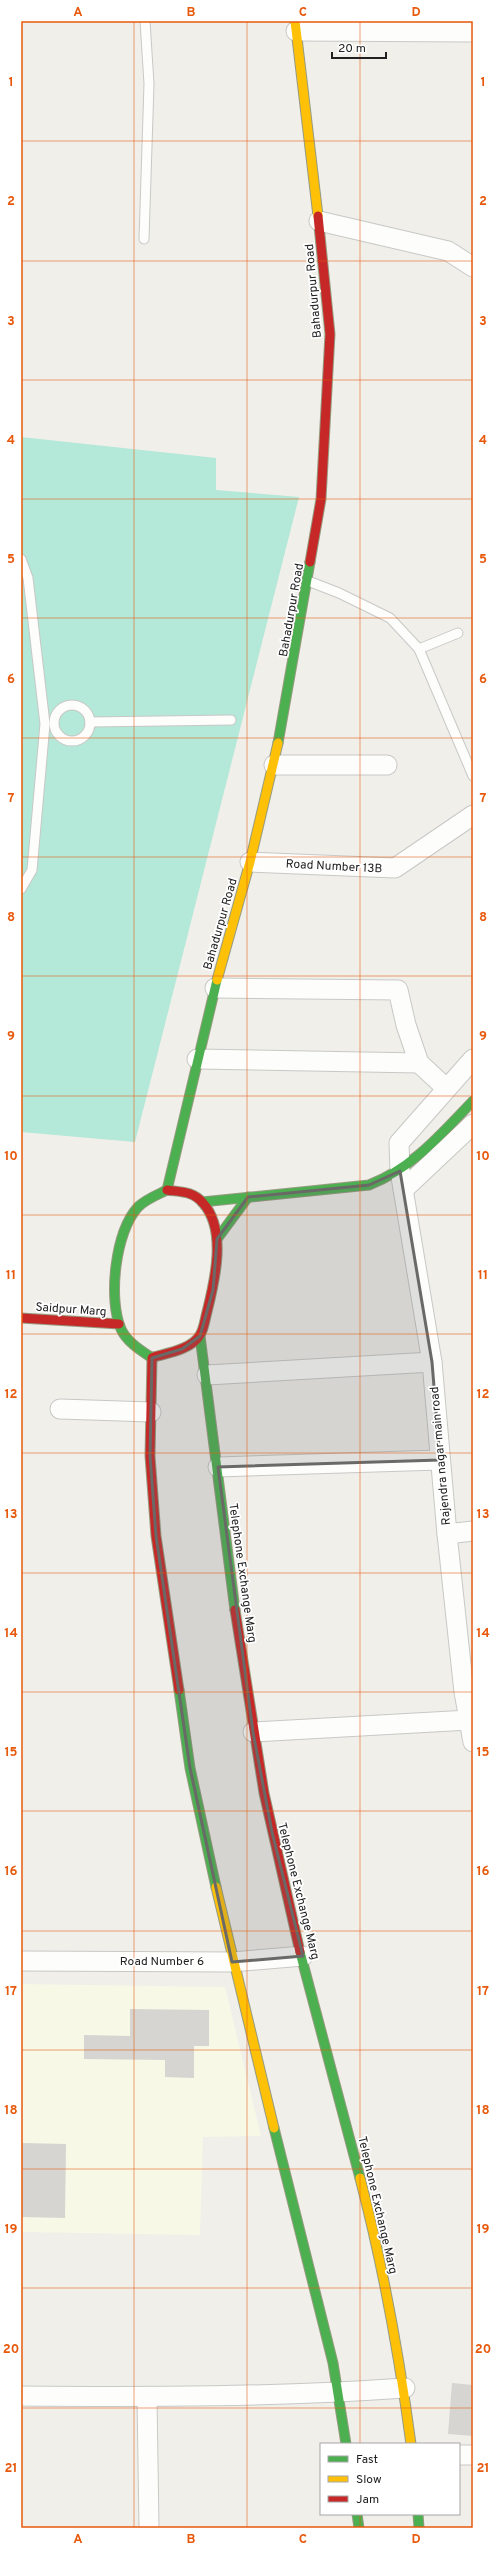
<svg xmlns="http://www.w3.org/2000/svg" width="494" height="2549" viewBox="0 0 494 2549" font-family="Overpass,sans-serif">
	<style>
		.education { fill: #f7f8e6 }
		.pitch { fill: #b4e8d8 }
		.building { fill: #d6d5d1 }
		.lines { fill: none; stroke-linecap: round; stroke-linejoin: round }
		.lane-casing { stroke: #c8c8c6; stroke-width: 11 }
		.street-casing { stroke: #c8c8c6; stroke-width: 21 }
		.fast-casing { stroke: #969b80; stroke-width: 11 }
		.slow-casing { stroke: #969b80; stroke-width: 11 }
		.jam-casing { stroke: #969b80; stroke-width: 11 }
		.lane { stroke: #fdfdfc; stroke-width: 9 }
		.street { stroke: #fdfdfc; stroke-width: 19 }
		.fast { stroke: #4caf50; stroke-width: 9 }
		.slow { stroke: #ffc107; stroke-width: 9 }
		.jam { stroke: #c62828; stroke-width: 9 }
		.marked { fill: #696967; fill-opacity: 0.2; stroke: #696967; stroke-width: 3; stroke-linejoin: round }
		.grid { fill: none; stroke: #e8590c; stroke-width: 1; stroke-opacity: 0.55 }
		.labels { text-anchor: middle; stroke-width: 3.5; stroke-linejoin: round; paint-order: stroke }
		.street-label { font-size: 12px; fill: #212121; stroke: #fff }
		.neatline { fill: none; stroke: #e8590c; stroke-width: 1.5 }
		.grid-label { font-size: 13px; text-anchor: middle; font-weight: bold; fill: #e8590c }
	</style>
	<rect width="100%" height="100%" fill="#f0efea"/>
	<!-- education -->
	<path class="education" d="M 21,1984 L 225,1987 L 261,2136 L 203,2137 L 200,2235 L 21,2232 Z"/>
	<!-- pitch -->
	<path class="pitch" d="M 21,437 L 216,458 L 216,490 L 299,497 L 135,1142 L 21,1132 Z"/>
	<!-- building -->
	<g class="building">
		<path d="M 130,2009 L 209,2010 L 209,2046 L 194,2046 L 194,2078 L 165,2077 L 165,2060 L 84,2059 L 84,2035 L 130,2036 Z"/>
		<path d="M 21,2143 L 66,2144 L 65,2218 L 21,2217 Z"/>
		<path d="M 452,2383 L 473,2385 L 473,2436 L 448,2434 Z"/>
	</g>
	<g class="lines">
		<defs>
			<g id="lane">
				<path d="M 144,239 L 149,84 L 145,21"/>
				<path d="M 21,559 L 28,578 L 45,724 L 32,870 L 21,889"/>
				<path d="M 308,581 L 339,593 L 390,618 L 419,649 L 473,776"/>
				<path d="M 419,649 L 458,633"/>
				<circle cx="72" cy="723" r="18"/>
				<path d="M 90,722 L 231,720"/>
			</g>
			<g id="street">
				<path d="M 296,31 L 473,32"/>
				<path d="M 319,221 L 448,251 L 473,267"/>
				<path d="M 274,765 L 387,765"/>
				<path d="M 250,862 L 395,868 L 473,815"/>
				<path d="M 215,988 L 398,990 L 406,1025 L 419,1063 L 446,1088"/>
				<path d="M 197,1059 L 419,1063"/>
				<path d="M 473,1059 L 399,1143 L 400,1171 L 432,1362 L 447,1534 L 464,1692 L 473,1742"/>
				<path d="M 403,1190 L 473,1124"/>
				<path d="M 207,1375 L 432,1362"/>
				<path d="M 60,1409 L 151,1412"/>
				<path d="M 218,1467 L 440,1460"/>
				<path d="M 447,1534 L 473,1531"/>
				<path d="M 253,1732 L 469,1720"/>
				<path d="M 21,1961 L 232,1962 L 303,1956"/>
				<path d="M 21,2396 C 149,2397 277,2397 405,2388"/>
				<path d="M 147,2397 L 149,2528"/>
				<path d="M 459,2455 L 473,2455"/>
			</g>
			<g id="fast">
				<path d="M 278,743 L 310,562"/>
				<path d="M 167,1190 L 217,980"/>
				<path d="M 202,1202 L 369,1185 C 413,1168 441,1134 473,1101"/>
				<path d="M 217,1239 L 248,1197"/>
				<path d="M 200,1336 L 235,1610"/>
				<path d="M 154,1357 L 152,1358 C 140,1350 127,1342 121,1329 C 108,1299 115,1232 138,1207 C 146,1199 157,1195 167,1190"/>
				<path d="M 179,1690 L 190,1768 L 216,1887"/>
				<path d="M 300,1952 L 360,2178"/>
				<path d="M 274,2128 L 333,2363 L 346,2444"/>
				<path d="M 357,2514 L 359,2528"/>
				<path d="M 418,2514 L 419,2528"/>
			</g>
			<g id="slow">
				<path d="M 295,21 L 318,216"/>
				<path d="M 217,980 L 250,862 L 278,743"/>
				<path d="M 216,1887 L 274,2128"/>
				<path d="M 360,2178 C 383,2266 399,2354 411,2444"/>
			</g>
			<g id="jam">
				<path d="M 310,562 L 321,499 L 330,334 L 318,216"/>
				<path d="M 21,1318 L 119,1324"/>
				<path d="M 154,1357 C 168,1353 192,1349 200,1335 C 204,1329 205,1319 207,1312 C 215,1280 227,1230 203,1203 C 193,1191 181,1192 167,1190"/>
				<path d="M 152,1358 L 150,1456 L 156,1536 L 179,1690"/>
				<path d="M 235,1610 L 264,1793 L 300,1952"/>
			</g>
		</defs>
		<!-- lane casing -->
		<use href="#lane" class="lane-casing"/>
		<!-- street casing -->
		<use href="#street" class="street-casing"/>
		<!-- fast casing -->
		<use href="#fast" class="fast-casing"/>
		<!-- slow casing -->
		<use href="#slow" class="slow-casing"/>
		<!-- jam casing -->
		<use href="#jam" class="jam-casing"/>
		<!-- lane -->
		<use href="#lane" class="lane"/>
		<!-- street -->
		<use href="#street" class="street"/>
		<!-- fast -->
		<use href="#fast" class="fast"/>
		<!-- slow -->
		<use href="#slow" class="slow"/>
		<!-- jam -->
		<use href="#jam" class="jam"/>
	</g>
	<!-- marked area -->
	<path class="marked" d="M 400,1171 L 432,1362 L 440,1460 L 218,1467 L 253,1732 L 272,1832 L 303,1956 L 232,1962 L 190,1768 L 156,1536 L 150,1456 L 152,1358 L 182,1349 L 200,1336 L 213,1290 L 217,1239 L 248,1197 L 369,1185 Z"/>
	<!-- grid -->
	<path class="grid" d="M 134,21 L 134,2528M 247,21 L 247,2528M 360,21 L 360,2444M 21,141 L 473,141M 21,261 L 473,261M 21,380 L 473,380M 21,499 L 473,499M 21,618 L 473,618M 21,738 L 473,738M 21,857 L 473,857M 21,976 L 473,976M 21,1096 L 473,1096M 21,1215 L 473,1215M 21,1334 L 473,1334M 21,1453 L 473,1453M 21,1573 L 473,1573M 21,1692 L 473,1692M 21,1811 L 473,1811M 21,1931 L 473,1931M 21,2050 L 473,2050M 21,2169 L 473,2169M 21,2288 L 473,2288M 21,2408 L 473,2408M 360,2514 L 360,2528"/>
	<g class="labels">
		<!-- street labels -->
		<g class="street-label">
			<text transform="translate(313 291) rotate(-95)" y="4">Bahadurpur Road</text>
			<text transform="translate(291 610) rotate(-80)" y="4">Bahadurpur Road</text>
			<text transform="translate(334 866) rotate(3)" y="4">Road Number 13B</text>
			<text transform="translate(220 924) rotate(-74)" y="4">Bahadurpur Road</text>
			<text transform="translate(71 1309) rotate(4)" y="4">Saidpur Marg</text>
			<text transform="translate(440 1456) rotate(-95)" y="4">Rajendra nagar main road</text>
			<text transform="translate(243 1573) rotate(82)" y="4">Telephone Exchange Marg</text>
			<text transform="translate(299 1891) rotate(76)" y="4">Telephone Exchange Marg</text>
			<text x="162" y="1965">Road Number 6</text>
			<text transform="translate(378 2205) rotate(77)" y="4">Telephone Exchange Marg</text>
		</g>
	</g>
	<!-- border -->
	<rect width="494" height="2549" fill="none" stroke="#ffffff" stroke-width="44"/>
	<!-- legend -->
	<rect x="320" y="2443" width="140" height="72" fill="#ffffff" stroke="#a6a6a6"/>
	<rect x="328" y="2456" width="20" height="6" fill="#4caf50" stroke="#a6a6a6"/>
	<text x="356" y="2463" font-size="12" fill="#212121">Fast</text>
	<rect x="328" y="2476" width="20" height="6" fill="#ffc107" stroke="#a6a6a6"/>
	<text x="356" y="2483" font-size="12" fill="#212121">Slow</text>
	<rect x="328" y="2496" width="20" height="6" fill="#c62828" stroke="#a6a6a6"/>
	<text x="356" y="2503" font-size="12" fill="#212121">Jam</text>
	<!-- scale -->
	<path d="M332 52v6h54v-6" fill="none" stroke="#212121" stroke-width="2"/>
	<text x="338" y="52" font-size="12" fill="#212121" stroke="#ffffff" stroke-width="3" paint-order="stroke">20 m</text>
	<rect x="22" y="22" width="450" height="2505" class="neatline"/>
	<g class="grid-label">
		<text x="78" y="16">A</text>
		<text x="191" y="16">B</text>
		<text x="303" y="16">C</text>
		<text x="416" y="16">D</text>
		<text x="11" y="86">1</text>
		<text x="483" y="86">1</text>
		<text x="11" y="205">2</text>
		<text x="483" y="205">2</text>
		<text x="11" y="325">3</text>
		<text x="483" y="325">3</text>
		<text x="11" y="444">4</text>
		<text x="483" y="444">4</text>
		<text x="11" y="563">5</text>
		<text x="483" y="563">5</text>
		<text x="11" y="683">6</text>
		<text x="483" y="683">6</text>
		<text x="11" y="802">7</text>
		<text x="483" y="802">7</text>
		<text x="11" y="921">8</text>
		<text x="483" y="921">8</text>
		<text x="11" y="1040">9</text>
		<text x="483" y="1040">9</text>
		<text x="11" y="1160">10</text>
		<text x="483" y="1160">10</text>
		<text x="11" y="1279">11</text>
		<text x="483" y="1279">11</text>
		<text x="11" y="1398">12</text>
		<text x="483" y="1398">12</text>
		<text x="11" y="1518">13</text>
		<text x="483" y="1518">13</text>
		<text x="11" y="1637">14</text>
		<text x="483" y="1637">14</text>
		<text x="11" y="1756">15</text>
		<text x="483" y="1756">15</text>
		<text x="11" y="1875">16</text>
		<text x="483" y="1875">16</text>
		<text x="11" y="1995">17</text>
		<text x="483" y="1995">17</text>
		<text x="11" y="2114">18</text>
		<text x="483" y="2114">18</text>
		<text x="11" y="2233">19</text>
		<text x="483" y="2233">19</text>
		<text x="11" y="2353">20</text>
		<text x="483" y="2353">20</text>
		<text x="11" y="2472">21</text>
		<text x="483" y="2472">21</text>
		<text x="78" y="2543">A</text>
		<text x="191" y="2543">B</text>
		<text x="303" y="2543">C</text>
		<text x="416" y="2543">D</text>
	</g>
</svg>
